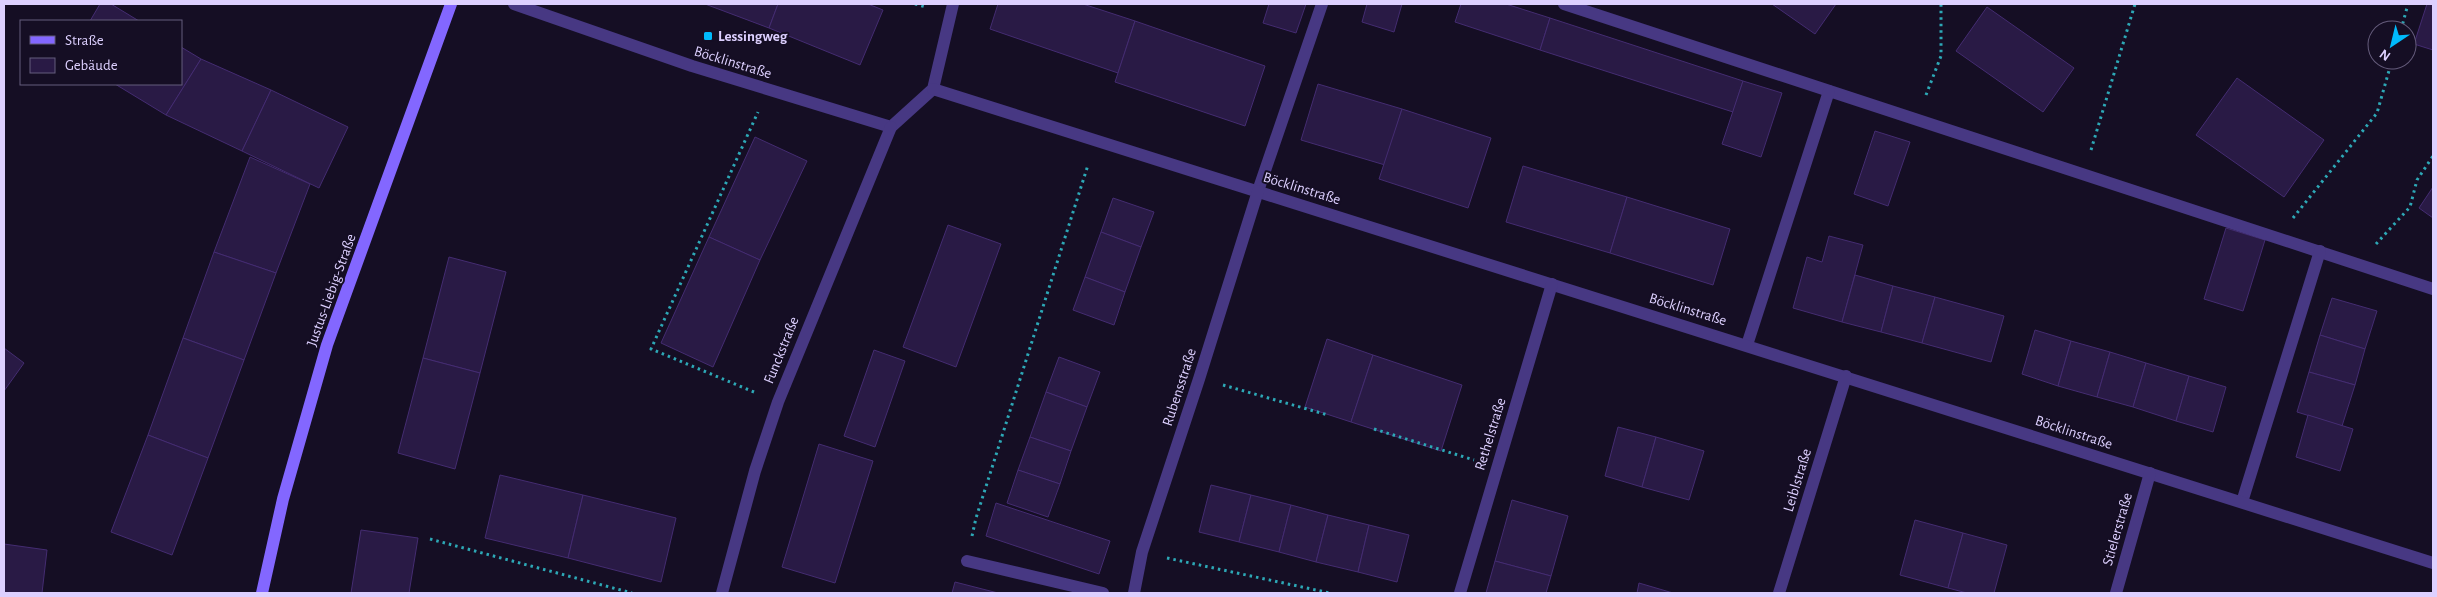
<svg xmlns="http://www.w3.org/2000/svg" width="2437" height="597" viewBox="0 0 2437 597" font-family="'Alegreya Sans',sans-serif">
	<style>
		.building { fill: #291a45; stroke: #442c71 }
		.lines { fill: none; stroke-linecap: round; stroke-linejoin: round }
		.path { stroke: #2da8b6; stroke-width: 3; stroke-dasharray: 2.5 4; stroke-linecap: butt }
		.service { stroke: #473883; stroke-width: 12 }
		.minor { stroke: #473883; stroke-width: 12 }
		.secondary { stroke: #8367ff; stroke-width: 12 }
		.poi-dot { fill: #00bafb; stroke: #150e24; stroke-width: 2 }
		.labels { text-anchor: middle; stroke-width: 4; stroke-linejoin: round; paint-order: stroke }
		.poi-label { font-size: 15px; font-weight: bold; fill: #ddd0ff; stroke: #150e24; text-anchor: start }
		.street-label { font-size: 15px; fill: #ddd0ff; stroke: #150e24 }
	</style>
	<rect width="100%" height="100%" fill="#150e24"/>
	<!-- building -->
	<g class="building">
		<path d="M 100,4 L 111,4 L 139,21 L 90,21 Z"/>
		<path d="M 705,4 L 778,4 L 769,28 Z"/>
		<path d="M 778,4 L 868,4 L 883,10 L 860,65 L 769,28 Z"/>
		<path d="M 998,4 L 1083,4 L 1135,21 L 1118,73 L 990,29 Z"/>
		<path d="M 1269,4 L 1306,4 L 1296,33 L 1263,23 Z"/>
		<path d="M 1367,4 L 1402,4 L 1394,32 L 1362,22 Z"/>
		<path d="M 1461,4 L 1506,4 L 1550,18 L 1540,50 L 1455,22 Z"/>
		<path d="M 1772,4 L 1836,4 L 1815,34 Z"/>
		<path d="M 2427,4 L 2433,4 L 2433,50 L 2414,44 Z"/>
		<path d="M 1987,7 L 2074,68 L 2043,112 L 1956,51 Z"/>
		<path d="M 1550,18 L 1743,81 L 1733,112 L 1540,50 Z"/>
		<path d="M 1135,21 L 1265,66 L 1245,126 L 1115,82 Z"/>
		<path d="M 181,47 L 201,59 L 166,115 L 115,84 L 181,84 Z"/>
		<path d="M 201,59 L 271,90 L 242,151 L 166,115 Z"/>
		<path d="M 2237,78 L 2324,140 L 2284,197 L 2196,135 Z"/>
		<path d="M 1743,81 L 1782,93 L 1761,157 L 1722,144 Z"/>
		<path d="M 1318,84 L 1402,109 L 1385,165 L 1301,140 Z"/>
		<path d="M 271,90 L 348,127 L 319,188 L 242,151 Z"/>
		<path d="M 1402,109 L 1491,138 L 1468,208 L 1379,179 Z"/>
		<path d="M 1875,131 L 1910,142 L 1888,206 L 1854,194 Z"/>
		<path d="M 755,137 L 807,161 L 760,260 L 709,237 Z"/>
		<path d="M 250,157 L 310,184 L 276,273 L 214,252 Z"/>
		<path d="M 1523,166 L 1627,197 L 1610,253 L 1506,222 Z"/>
		<path d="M 2433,187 L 2433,218 L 2419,208 Z"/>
		<path d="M 1627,197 L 1730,229 L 1713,285 L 1610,253 Z"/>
		<path d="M 1113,198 L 1154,212 L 1141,247 L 1101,232 Z"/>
		<path d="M 948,225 L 1001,244 L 956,367 L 903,347 Z"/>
		<path d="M 2226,228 L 2265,240 L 2243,311 L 2204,299 Z"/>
		<path d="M 1101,232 L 1141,247 L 1125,292 L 1085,277 Z"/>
		<path d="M 1829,236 L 1863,245 L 1842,322 L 1793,308 L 1807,257 L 1822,262 Z"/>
		<path d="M 709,237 L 760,260 L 713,367 L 661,343 Z"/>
		<path d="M 214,252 L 276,273 L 244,360 L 183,338 Z"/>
		<path d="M 449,257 L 506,272 L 480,373 L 423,358 Z"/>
		<path d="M 1855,275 L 1893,286 L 1881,332 L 1842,322 Z"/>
		<path d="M 1085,277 L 1125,292 L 1114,325 L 1073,310 Z"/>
		<path d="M 1893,286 L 1935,297 L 1922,343 L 1881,332 Z"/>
		<path d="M 1935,297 L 2004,316 L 1991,362 L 1922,343 Z"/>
		<path d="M 2332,298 L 2377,311 L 2365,349 L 2320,335 Z"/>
		<path d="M 2035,330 L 2071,341 L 2058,386 L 2022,374 Z"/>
		<path d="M 2320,335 L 2365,349 L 2355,385 L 2309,372 Z"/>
		<path d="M 183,338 L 244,360 L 208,458 L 148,435 Z"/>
		<path d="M 1327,339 L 1373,355 L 1351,422 L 1305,407 Z"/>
		<path d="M 2071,341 L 2110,352 L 2097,397 L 2058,386 Z"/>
		<path d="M 4,348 L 24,363 L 4,391 Z"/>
		<path d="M 874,350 L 905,361 L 875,447 L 844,436 Z"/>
		<path d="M 2110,352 L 2146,363 L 2133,407 L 2097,397 Z"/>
		<path d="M 1373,355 L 1462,385 L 1441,451 L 1351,422 Z"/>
		<path d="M 1059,357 L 1100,372 L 1087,407 L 1046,392 Z"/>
		<path d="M 423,358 L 480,373 L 455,469 L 398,453 Z"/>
		<path d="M 2146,363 L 2189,376 L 2176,421 L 2133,407 Z"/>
		<path d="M 2309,372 L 2355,385 L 2342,426 L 2297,412 Z"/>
		<path d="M 2189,376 L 2226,387 L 2213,432 L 2176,421 Z"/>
		<path d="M 1046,392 L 1087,407 L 1071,451 L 1030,437 Z"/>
		<path d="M 2308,415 L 2353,429 L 2340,471 L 2296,457 Z"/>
		<path d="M 1618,427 L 1656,437 L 1642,487 L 1605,476 Z"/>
		<path d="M 148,435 L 208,458 L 172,555 L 111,532 Z"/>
		<path d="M 1030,437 L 1071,451 L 1060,484 L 1018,470 Z"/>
		<path d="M 1656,437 L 1704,451 L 1689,500 L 1642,487 Z"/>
		<path d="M 819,444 L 873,461 L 835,583 L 782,567 Z"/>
		<path d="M 1018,470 L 1060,484 L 1048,517 L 1007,503 Z"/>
		<path d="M 500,475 L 583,495 L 568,558 L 485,538 Z"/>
		<path d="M 1211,485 L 1251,495 L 1239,542 L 1199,532 Z"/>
		<path d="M 583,495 L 676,518 L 661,582 L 568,558 Z"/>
		<path d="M 1251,495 L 1291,505 L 1279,552 L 1239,542 Z"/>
		<path d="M 1512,500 L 1568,516 L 1551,576 L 1495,561 Z"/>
		<path d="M 996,503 L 1110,541 L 1099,574 L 986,536 Z"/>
		<path d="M 1291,505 L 1328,515 L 1316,562 L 1279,552 Z"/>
		<path d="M 1328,515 L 1369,525 L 1358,572 L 1316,562 Z"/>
		<path d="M 1915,520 L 1963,533 L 1948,588 L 1900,575 Z"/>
		<path d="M 1369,525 L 1409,535 L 1397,582 L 1358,572 Z"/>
		<path d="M 361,530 L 418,538 L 409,593 L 351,593 Z"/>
		<path d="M 1963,533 L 2007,545 L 1994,593 L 1967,593 L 1948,588 Z"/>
		<path d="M 4,544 L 47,550 L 42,593 L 4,593 Z"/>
		<path d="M 1495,561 L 1551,576 L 1546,593 L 1486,593 Z"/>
		<path d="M 955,582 L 998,593 L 952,593 Z"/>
		<path d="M 1639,583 L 1673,593 L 1637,593 Z"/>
	</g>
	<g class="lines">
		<!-- path -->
		<g class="path">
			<path d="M 915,4 L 926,7"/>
			<path d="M 2401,30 L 2408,4"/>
			<path d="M 1926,95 L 1941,56 L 1941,4"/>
			<path d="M 2091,150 L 2135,4"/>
			<path d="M 2293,218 L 2377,113 L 2392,60"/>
			<path d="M 2376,244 L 2410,207 L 2417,180 L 2433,156"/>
			<path d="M 1223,385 L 1328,415"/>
			<path d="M 754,392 L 651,349 L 758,112"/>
			<path d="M 1374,429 L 1474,460"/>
			<path d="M 972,536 L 976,518 L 1088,165"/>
			<path d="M 430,539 L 632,593"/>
			<path d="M 1167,558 L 1330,593"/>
		</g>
		<!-- service -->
		<g class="service">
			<path d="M 1564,4 L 2433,289"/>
			<path d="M 1258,191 L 1322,4"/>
			<path d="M 1747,345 L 1829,91"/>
			<path d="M 2242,502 L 2320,251"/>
			<path d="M 967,561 L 1103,593"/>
		</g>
		<!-- minor -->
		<g class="minor">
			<path d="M 514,4 L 692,66 L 891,127 L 933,89 L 953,4"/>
			<path d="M 933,89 L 2433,563"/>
			<path d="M 722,593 L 755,471 L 778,402 L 891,127"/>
			<path d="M 1134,593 L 1142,552 L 1199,379 L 1258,191"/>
			<path d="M 1460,593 L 1552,284"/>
			<path d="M 1779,593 L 1846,376"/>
			<path d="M 2116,593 L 2150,473"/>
		</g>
		<!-- secondary -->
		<path class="secondary" d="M 262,593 L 283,499 L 327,345 L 451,4"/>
	</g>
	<!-- markers -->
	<rect class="poi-dot" x="703" y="31" width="10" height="10" rx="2.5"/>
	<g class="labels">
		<!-- poi labels -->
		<g class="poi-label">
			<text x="718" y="41">Lessingweg</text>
		</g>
		<!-- street labels -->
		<g class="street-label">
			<text transform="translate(733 62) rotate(17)" y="5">Böcklinstraße</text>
			<text transform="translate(1302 188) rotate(17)" y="5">Böcklinstraße</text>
			<text transform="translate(331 290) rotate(-70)" y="5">Justus-Liebig-Straße</text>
			<text transform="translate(1688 309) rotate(17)" y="5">Böcklinstraße</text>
			<text transform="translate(781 350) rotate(-68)" y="5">Funckstraße</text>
			<text transform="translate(1179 387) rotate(-72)" y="5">Rubensstraße</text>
			<text transform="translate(2074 432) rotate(18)" y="5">Böcklinstraße</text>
			<text transform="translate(1490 434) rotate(-73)" y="5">Rethelstraße</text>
			<text transform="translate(1797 480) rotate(-73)" y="5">Leiblstraße</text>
			<text transform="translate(2117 529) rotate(-74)" y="5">Stielerstraße</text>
		</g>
	</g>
	<!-- border -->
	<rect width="2437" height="597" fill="none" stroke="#ddd0ff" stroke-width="10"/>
	<!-- legend -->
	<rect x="20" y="20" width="162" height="65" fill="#150e24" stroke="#655c7c"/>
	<rect x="30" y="36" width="25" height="8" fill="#8367ff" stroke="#655c7c"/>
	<text x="65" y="45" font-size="15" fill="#ddd0ff">Straße</text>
	<rect x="30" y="58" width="25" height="15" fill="#291a45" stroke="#655c7c"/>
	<text x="65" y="70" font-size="15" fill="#ddd0ff">Gebäude</text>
	<!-- north arrow -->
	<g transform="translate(2392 45) rotate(215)"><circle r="24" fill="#150e24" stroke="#655c7c"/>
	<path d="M0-4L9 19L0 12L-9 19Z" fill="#00bafb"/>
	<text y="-8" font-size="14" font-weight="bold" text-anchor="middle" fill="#ddd0ff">N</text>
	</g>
</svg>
